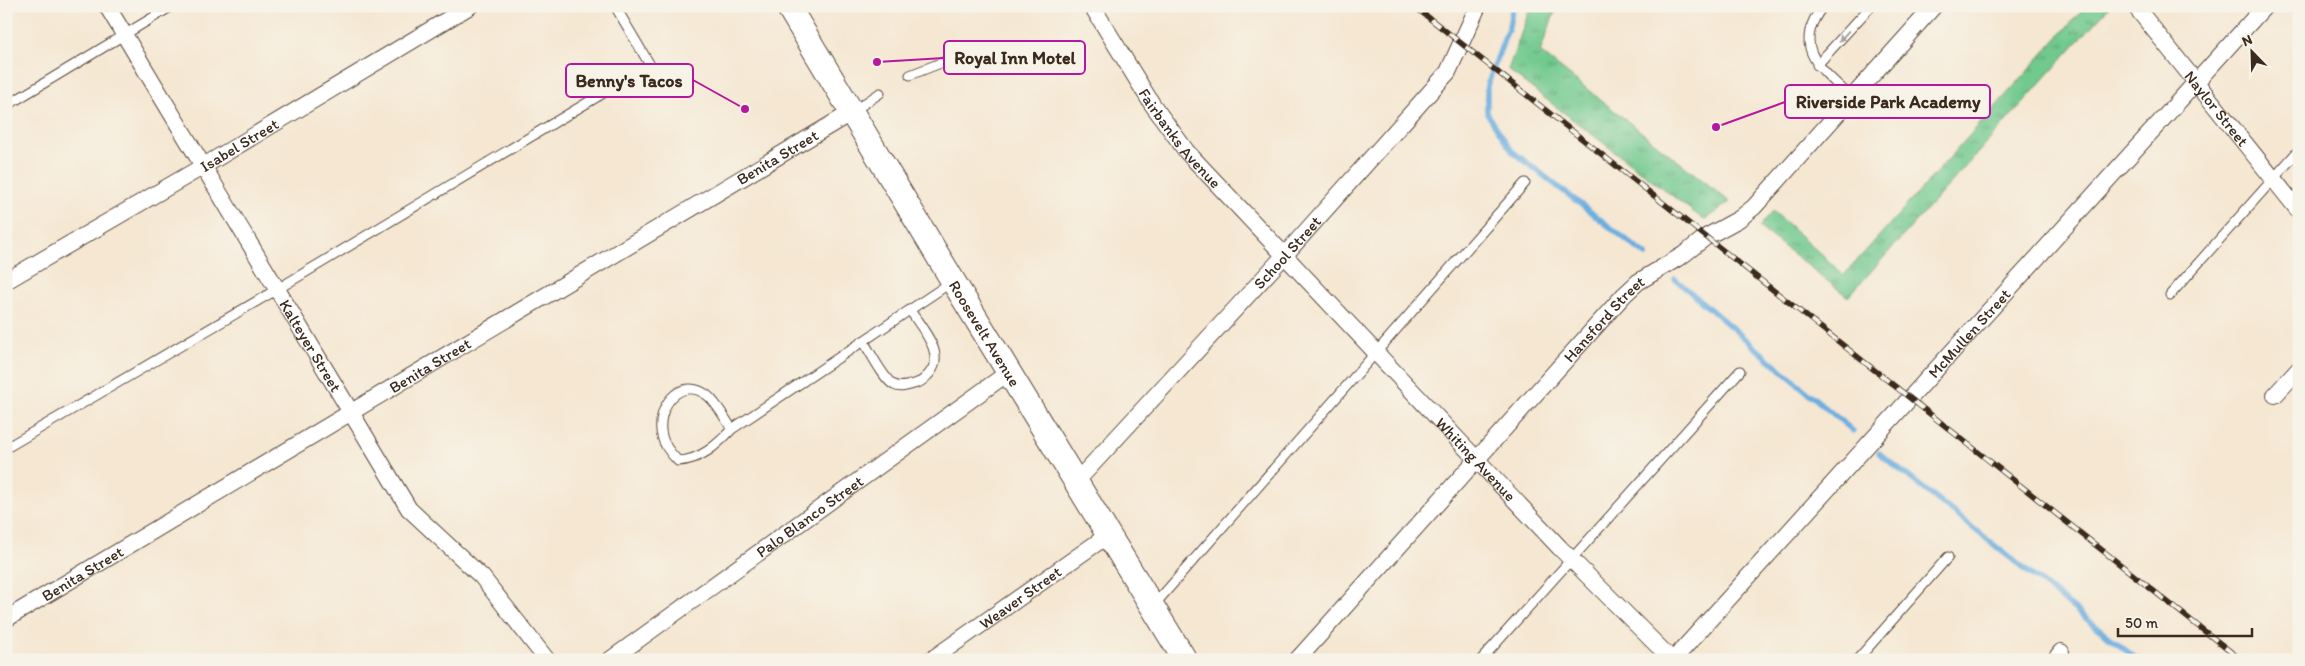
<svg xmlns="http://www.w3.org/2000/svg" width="2305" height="666" viewBox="0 0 2305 666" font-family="Itim,sans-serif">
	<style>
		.grass { fill: url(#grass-tufts); stroke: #567a56 }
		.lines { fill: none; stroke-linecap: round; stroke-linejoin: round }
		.stream { stroke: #6caee0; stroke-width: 5.5 }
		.service-casing { stroke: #574639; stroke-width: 11 }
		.minor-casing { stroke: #574639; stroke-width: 18 }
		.secondary-casing { stroke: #574639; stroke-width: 26 }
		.service { stroke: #fff; stroke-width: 9 }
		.minor { stroke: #fff; stroke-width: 16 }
		.secondary { stroke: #fff; stroke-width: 24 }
		.rail-casing { stroke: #3b2a1e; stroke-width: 5.5 }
		.rail { stroke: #f7f3e8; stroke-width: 4; stroke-dasharray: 11; stroke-linecap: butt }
		.oneway { fill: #a79f9a }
		.labels { text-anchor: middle; stroke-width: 5; stroke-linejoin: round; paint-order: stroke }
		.street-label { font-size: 16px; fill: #3b2a1e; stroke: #f7f3e8 }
		.leader { fill: none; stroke: #b5179e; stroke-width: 2 }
		.callout-dot { fill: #b5179e; stroke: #f7f3e8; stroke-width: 2 }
		.callout { fill: #f7f3e8; stroke: #b5179e; stroke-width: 2 }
		.callout-label { font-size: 18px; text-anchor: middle; font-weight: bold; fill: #3b2a1e }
	</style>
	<defs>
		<pattern id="grass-tufts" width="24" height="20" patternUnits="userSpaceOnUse" patternTransform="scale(1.25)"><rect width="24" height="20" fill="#71c98e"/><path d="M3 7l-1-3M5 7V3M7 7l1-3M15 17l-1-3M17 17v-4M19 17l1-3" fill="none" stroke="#5ea373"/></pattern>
	</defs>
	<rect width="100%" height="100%" fill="#f7f3e8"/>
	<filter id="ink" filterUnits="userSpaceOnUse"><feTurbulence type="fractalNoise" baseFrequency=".02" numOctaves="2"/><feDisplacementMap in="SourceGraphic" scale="10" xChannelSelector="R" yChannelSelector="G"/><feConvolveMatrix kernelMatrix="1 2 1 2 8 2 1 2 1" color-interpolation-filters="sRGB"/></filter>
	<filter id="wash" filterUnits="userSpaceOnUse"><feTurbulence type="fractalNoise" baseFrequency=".0096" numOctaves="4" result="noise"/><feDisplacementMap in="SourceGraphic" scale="20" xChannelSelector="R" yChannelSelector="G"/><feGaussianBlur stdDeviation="1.12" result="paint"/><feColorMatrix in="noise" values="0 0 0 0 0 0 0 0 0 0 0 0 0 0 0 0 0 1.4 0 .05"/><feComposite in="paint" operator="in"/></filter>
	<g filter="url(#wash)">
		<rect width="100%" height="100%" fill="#f5e7d2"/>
		<!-- grass -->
		<g class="grass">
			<path d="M 1531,6 L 1557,6 L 1540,52 L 1730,202 L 1704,220 L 1508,70 Z"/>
			<path d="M 2086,6 L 2110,6 L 1848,297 L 1759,227 L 1773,211 L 1844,275 Z"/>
		</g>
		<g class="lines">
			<!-- stream -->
			<g class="stream">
				<path d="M 1513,6 L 1509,26 L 1487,86 L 1487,113 L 1512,151 L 1646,255"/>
				<path d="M 1675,279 L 1853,431"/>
				<path d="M 1879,453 L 2138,660"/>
			</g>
		</g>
	</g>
	<g filter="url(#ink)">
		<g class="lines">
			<defs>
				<g id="service">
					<path d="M 1823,6 C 1790,48 1821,69 1852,98"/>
					<path d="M 1817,65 L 1871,6"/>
					<path d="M 910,75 L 961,55"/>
					<path d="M 6,106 L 172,6"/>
					<path d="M 852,112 L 880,93"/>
					<path d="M 2170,295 L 2299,150"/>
					<path d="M 863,341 C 870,351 884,380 894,385 C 901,389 910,385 917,383 C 922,382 925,378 929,374 C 947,354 921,328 910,310"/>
					<path d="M 732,429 C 725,419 717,403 707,395 C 679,375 655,409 662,436 C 664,446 671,454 678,461 C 701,460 717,445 732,429 L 953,281"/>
					<path d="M 6,448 L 276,290 L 650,65 L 615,6"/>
					<path d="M 1154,605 L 1525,183"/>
					<path d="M 1481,660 L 1740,371"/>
					<path d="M 1857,660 L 1948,557"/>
				</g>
				<g id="minor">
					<path id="s1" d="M 107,6 L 409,509 L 482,577 L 547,660"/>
					<path id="s2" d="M 1092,6 L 1152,104 L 1187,152 L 1560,548 L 1672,660"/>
					<path id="s3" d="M 2135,6 L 2299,211"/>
					<path id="s4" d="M 6,281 L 202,167 L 470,6"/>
					<path d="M 2275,395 L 2299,369"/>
					<path id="s5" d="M 1076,482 L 1283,257 L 1448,72 L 1478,6"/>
					<path id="s6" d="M 6,619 L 852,112"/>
					<path id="s7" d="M 610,660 L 1009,372"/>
					<path id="s8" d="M 931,660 L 1108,535"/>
					<path id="s9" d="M 1297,660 L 1624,295 L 1638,282 L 1683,255 L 1706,237 L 1739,219 L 1754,207 L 1934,6"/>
					<path id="s10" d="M 1673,660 L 2265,6"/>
					<path d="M 2055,660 L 2061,652"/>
				</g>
				<g id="secondary">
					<path id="s11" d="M 788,6 L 953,281 L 1185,660"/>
				</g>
			</defs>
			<!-- service casing -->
			<use href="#service" class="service-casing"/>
			<!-- minor casing -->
			<use href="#minor" class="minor-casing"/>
			<!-- secondary casing -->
			<use href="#secondary" class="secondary-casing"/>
			<!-- service -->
			<use href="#service" class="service"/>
			<!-- minor -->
			<use href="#minor" class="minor"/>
			<!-- secondary -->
			<use href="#secondary" class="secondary"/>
			<defs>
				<path id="rail" d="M 1414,6 L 2241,660"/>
			</defs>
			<!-- rail casing -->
			<use href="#rail" class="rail-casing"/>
			<!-- rail -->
			<use href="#rail" class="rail"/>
		</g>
		<!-- one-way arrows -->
		<defs><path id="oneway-solid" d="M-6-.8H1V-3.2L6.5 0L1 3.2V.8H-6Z" transform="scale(1.25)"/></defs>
		<use class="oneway" href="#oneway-solid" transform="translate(1844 36) rotate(132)"/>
	</g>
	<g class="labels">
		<!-- street labels -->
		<g class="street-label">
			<text dy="6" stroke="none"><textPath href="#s3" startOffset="131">Naylor Street</textPath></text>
			<text dy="6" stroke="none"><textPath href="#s2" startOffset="159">Fairbanks Avenue</textPath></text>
			<text dy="6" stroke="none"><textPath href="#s4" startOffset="270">Isabel Street</textPath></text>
			<text dy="6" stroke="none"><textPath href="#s6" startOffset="899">Benita Street</textPath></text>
			<text dy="6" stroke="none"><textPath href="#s5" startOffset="312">School Street</textPath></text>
			<text dy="6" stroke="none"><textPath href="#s9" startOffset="459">Hansford Street</textPath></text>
			<text dy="6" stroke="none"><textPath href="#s10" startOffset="441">McMullen Street</textPath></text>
			<text dy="6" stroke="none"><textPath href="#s11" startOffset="382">Roosevelt Avenue</textPath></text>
			<text dy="6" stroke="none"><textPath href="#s1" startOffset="396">Kalteyer Street</textPath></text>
			<text dy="6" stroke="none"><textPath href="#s6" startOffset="494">Benita Street</textPath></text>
			<text dy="6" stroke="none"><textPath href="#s2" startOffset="596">Whiting Avenue</textPath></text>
			<text dy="6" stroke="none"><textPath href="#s7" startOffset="246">Palo Blanco Street</textPath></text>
			<text dy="6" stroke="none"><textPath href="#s6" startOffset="89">Benita Street</textPath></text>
			<text dy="6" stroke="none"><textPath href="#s8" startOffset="109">Weaver Street</textPath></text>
		</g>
	</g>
	<!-- callouts -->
	<path class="leader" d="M877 62L944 58M745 109L693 80M1716 127L1785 102"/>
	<g class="callout-dot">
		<circle cx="877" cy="62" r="5"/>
		<circle cx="745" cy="109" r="5"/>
		<circle cx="1716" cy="127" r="5"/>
	</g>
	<g class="callout">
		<rect x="944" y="41" width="141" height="33" rx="5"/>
		<rect x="566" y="64" width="127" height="33" rx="5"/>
		<rect x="1785" y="85" width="205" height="33" rx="5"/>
	</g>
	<g class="callout-label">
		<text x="1015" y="64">Royal Inn Motel</text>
		<text x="629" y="87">Benny's Tacos</text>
		<text x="1888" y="108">Riverside Park Academy</text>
	</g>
	<!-- margin -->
	<rect width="2305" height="666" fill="none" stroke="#f7f3e8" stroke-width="25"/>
	<!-- north arrow -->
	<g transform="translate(2252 52) rotate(337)" stroke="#f7f3e8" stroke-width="4" paint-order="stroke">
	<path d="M0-4L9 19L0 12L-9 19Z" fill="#3b2a1e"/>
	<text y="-8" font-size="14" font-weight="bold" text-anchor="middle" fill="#3b2a1e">N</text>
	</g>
	<!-- scale -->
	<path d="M2118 628v8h134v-8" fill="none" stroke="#3b2a1e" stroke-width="2.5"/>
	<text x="2125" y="628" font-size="15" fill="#3b2a1e" stroke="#f7f3e8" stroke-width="4" paint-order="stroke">50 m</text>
</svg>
